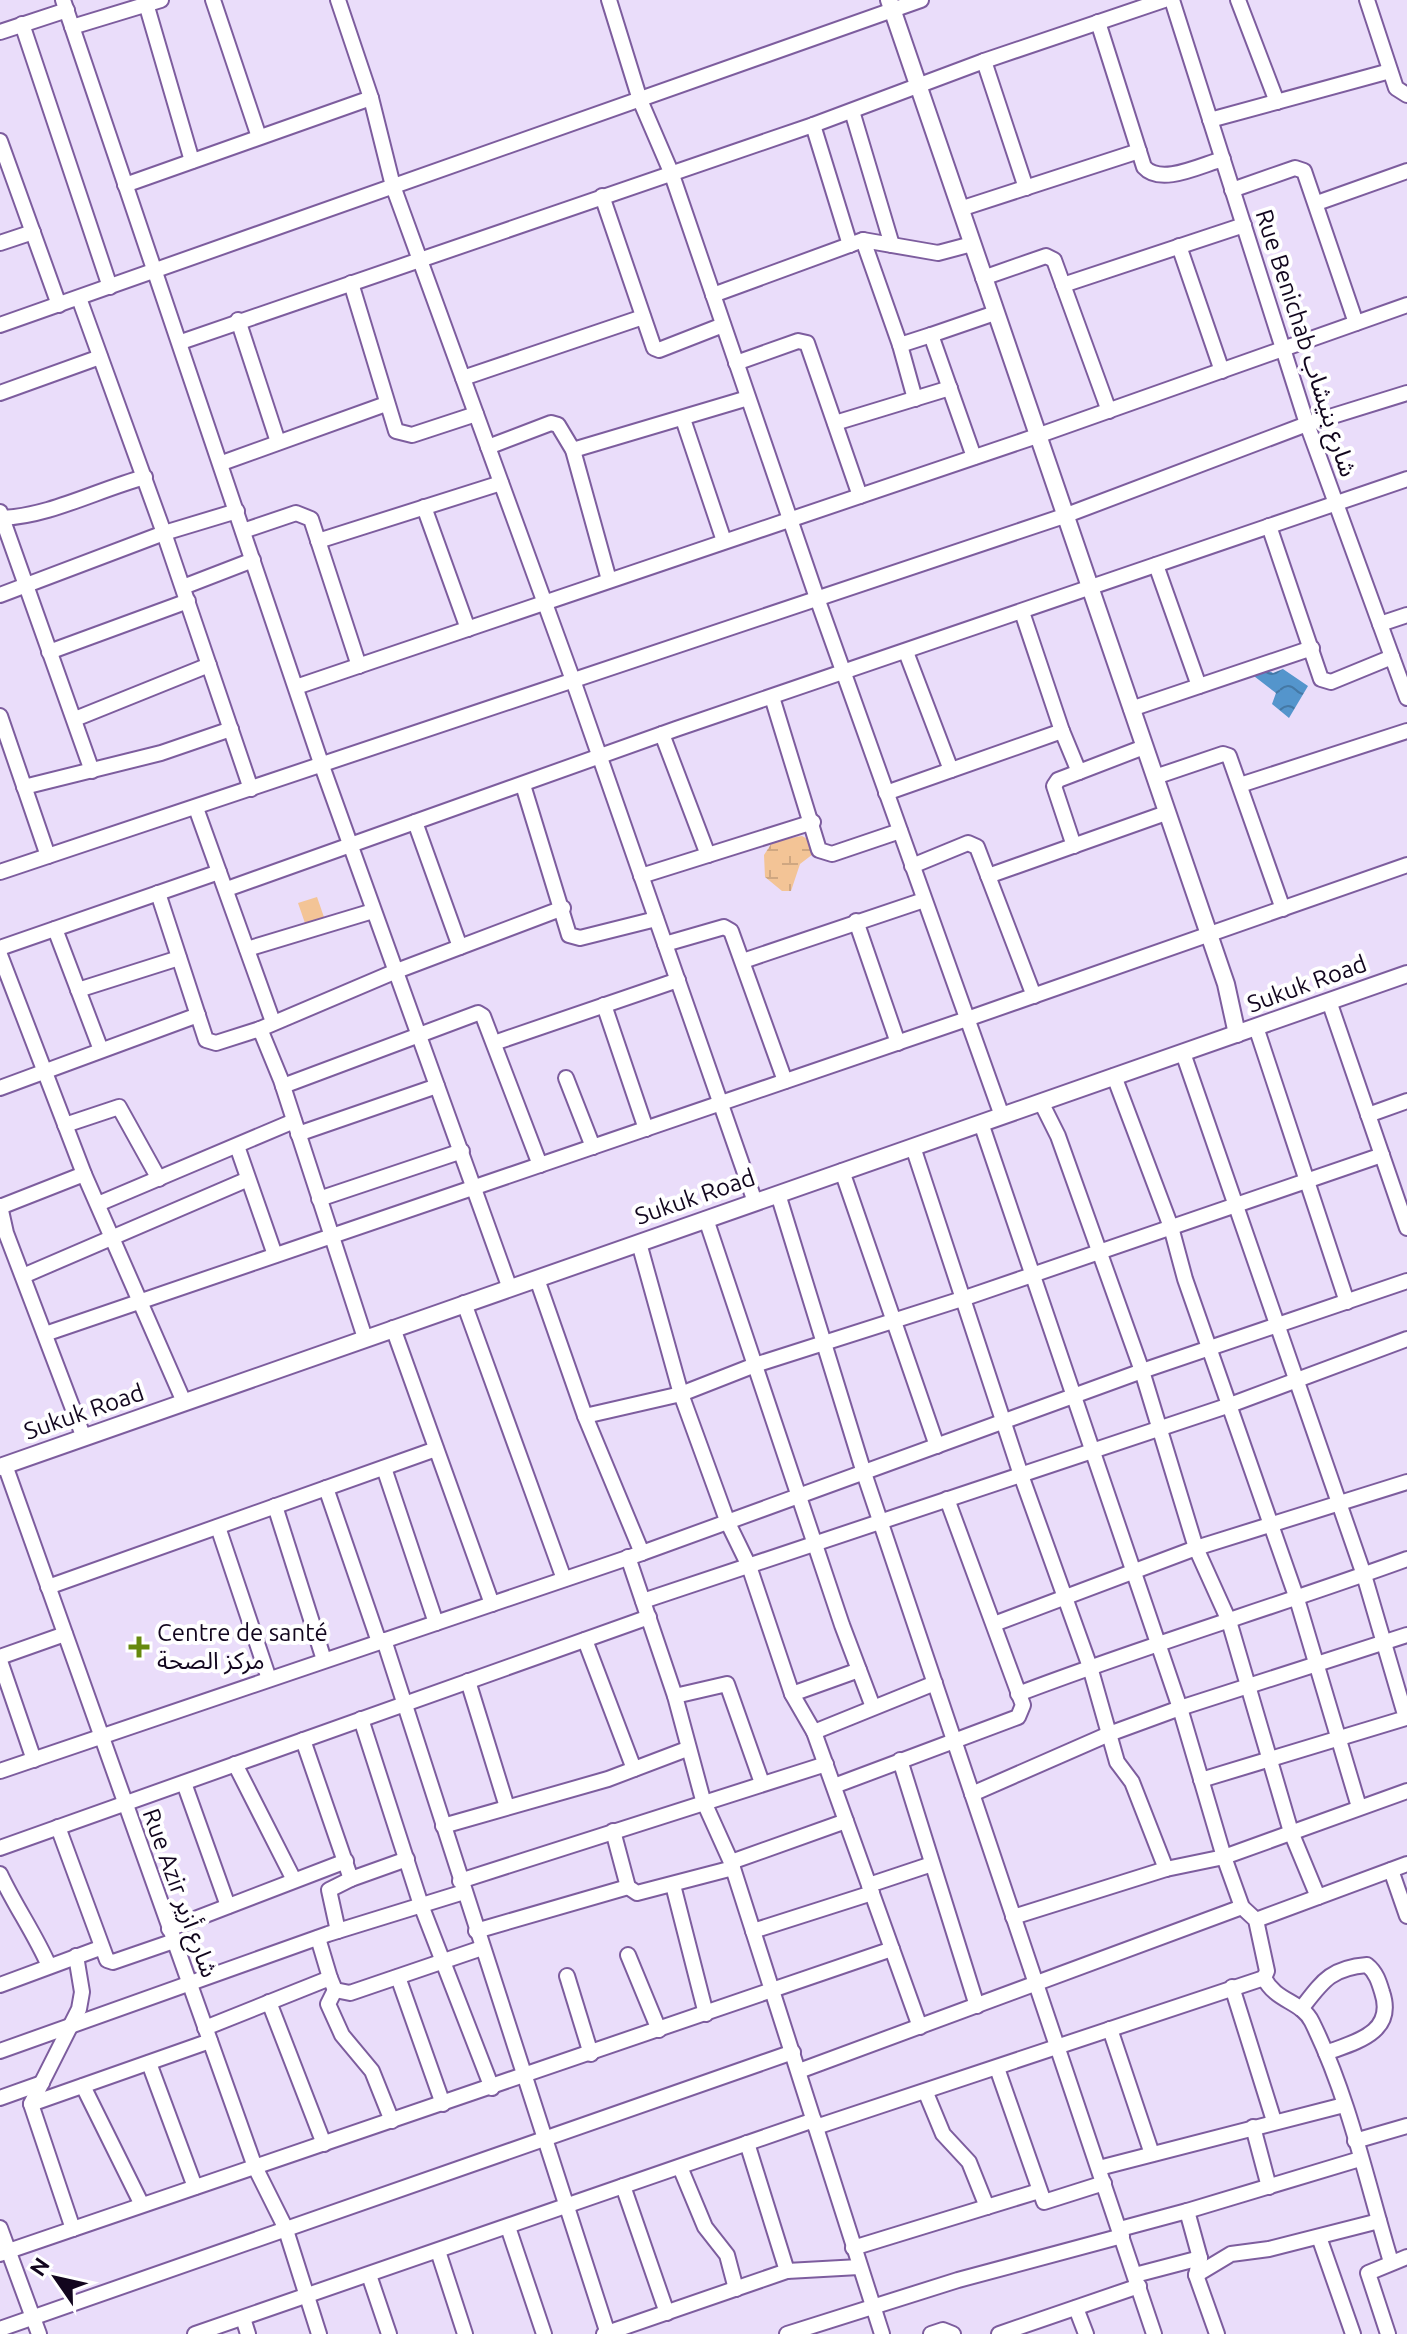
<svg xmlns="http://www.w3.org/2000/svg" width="1407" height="2334" viewBox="0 0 1407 2334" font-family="Ubuntu,'Noto Sans Arabic',sans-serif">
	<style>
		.grass { fill: #f3c496 }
		.wetland { fill: url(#wetland-marsh) }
		.water { fill: url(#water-waves) }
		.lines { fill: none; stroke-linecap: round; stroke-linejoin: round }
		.minor-casing { stroke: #7d5d9e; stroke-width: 18 }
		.tertiary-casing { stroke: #7d5d9e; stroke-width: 20 }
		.minor { stroke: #fff; stroke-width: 14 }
		.tertiary { stroke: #fff; stroke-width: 16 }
		.poi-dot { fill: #66890e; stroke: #fff; stroke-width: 3 }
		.labels { text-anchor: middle; stroke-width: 8; stroke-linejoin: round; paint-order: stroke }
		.street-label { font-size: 24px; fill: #12061e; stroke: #fff }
		.poi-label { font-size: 24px; fill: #12061e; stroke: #fff; text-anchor: start }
	</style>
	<defs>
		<pattern id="wetland-marsh" width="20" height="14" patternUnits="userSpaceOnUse" patternTransform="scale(2)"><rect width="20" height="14" fill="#f3c496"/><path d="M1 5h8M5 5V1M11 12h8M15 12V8" fill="none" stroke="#cfa781"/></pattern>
		<pattern id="water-waves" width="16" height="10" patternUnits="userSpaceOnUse" patternTransform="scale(2)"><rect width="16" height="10" fill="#5495cc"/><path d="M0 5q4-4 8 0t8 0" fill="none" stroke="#4478a5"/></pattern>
	</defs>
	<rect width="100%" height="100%" fill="#eaddfa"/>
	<!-- grass -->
	<path class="grass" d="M 317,897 L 325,920 L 306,926 L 298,903 Z"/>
	<!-- wetland -->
	<path class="wetland" d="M 802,836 L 813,842 L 817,851 L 800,864 L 791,891 L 782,891 L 765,877 L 764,855 L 773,841 Z"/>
	<!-- water -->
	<path class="water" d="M 1262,667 L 1273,673 L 1283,669 L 1308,686 L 1289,718 L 1272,704 L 1276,693 L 1250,673 Z"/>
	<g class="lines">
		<defs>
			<g id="minor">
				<path d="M 63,0 L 322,766 L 509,1286"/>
				<path d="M 145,0 L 192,161"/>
				<path d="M 213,0 L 259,137"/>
				<path d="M 338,0 L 371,98 L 393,186 L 574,683 L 755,1202"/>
				<path d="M 609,0 L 640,100 L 671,172 L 817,598 L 1002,1116"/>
				<path d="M 1172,0 L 1307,424 L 1407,698"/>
				<path d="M 1238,0 L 1277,102"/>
				<path d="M 1367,0 L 1396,88 L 1407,95"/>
				<path d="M 1098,22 L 1144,167 C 1161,186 1201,165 1223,159"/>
				<path d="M 22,24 L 110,287"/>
				<path d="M 72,27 L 161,0"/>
				<path d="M 0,32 L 67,10"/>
				<path d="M 984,61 L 1026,188"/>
				<path d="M 852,111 L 892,245"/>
				<path d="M 1210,120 L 1390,71"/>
				<path d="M 813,125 L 850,245"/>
				<path d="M 0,141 L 59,305"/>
				<path d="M 125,185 L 371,98"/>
				<path d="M 1232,190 L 1295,168 L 1304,171 L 1356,323"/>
				<path d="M 602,196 L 654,348 L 659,350 L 723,325"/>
				<path d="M 1317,203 L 1407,171"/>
				<path d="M 960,209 L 1139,151"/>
				<path d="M 863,240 L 900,345 L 931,335"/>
				<path d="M 0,243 L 33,232"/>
				<path d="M 1179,246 L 1222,371"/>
				<path d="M 983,278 L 1046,256 L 1054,260 L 1109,411"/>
				<path d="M 351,283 L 396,431 L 412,435 L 476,414"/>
				<path d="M 1063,285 L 1244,225"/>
				<path d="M 713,295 L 863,240 L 938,253 L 972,244"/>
				<path d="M 79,298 L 164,533 L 251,789"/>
				<path d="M 238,320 L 278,442"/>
				<path d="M 0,325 L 921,0"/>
				<path d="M 181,342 L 813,125 L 984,61 L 1164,0"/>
				<path d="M 900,345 L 915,399"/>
				<path d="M 736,363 L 798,341 L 807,343 L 860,496"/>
				<path d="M 463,378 L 643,317"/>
				<path d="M 0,393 L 100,357"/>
				<path d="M 683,419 L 724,541"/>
				<path d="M 835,423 L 950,388"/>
				<path d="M 488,447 L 551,423 L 558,425 L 573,450 L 609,580"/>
				<path d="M 573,450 L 748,398"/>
				<path d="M 974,457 L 931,335 L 995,313"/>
				<path d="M 222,463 L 386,404"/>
				<path d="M 424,507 L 468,629"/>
				<path d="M 0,512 L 92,771"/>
				<path d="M 2,518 C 50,516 97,490 145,477"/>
				<path d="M 1269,526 L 1321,679 L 1331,682 L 1392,657"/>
				<path d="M 243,531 L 296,513 L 311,519 L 359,666"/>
				<path d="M 318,541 L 501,483"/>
				<path d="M 1156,565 L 1199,686"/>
				<path d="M 183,587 L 253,560"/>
				<path d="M 0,595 L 164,533 L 237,511"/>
				<path d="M 1022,612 L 1062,731 L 1079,772 L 1144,747"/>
				<path d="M 1380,624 L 1407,615"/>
				<path d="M 49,652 L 188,601"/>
				<path d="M 906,652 L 951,770"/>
				<path d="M 296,687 L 1034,437 L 1407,305"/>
				<path d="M 772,697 L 819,850 L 832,854 L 900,831"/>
				<path d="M 1131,709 L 1312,648"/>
				<path d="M 0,716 L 48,856"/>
				<path d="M 75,719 L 209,665"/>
				<path d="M 662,734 L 708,855"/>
				<path d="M 1155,777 L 1223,754 L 1229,756 L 1283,909"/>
				<path d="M 523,785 L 569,935 L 580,938 L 656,919"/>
				<path d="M 1240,785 L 1407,731"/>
				<path d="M 24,787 L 161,753 L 231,729"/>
				<path d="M 886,793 L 1062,731"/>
				<path d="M 196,808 L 273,1022"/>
				<path d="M 415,822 L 460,947"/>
				<path d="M 1074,846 L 1054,786 L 1058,780 L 1079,772"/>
				<path d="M 912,866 L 968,843 L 977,847 L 1034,996"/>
				<path d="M 0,872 L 1064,516 L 1307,424 L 1407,393"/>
				<path d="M 641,876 L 813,822"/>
				<path d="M 988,876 L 1166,813"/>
				<path d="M 227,889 L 676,729 L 1407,479"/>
				<path d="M 158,893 L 206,1040 L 216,1043 L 260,1029"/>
				<path d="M 856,921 L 898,1043"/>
				<path d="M 55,929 L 101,1050"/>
				<path d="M 665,944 L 724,927 L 731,931 L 785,1081"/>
				<path d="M 0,948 L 219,872"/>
				<path d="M 247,949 L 373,911"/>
				<path d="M 0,955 L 84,1174 L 184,1402"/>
				<path d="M 743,961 L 924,900"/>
				<path d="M 78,990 L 179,958"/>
				<path d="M 1329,1001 L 1407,1228"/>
				<path d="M 604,1005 L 646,1129"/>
				<path d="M 1256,1027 L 1347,1302"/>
				<path d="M 494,1043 L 678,980"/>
				<path d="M 1183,1053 L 1364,1575 L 1406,1718 L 1201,1780"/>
				<path d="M 1114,1076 L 1171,1227 L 1185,1279 L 1297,1599 L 1359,1807"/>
				<path d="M 566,1078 L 593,1147"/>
				<path d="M 283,1086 L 478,1013 L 483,1016 L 540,1165"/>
				<path d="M 0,1088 L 198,1015"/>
				<path d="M 1041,1102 L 1058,1136 L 1142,1371 L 1196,1548 L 1229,1621 L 1291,1832 L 1318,1897"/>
				<path d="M 1368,1115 L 1407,1101"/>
				<path d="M 981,1123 L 1180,1708 L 1224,1857 L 1242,1907 L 1256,1920 L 1267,1971 L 1264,1978 C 1276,2002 1302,2001 1312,2022 C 1349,2097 1367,2183 1391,2262"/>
				<path d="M 65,1125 L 119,1107 L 159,1179"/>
				<path d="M 298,1134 L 437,1086"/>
				<path d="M 237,1146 L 275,1255"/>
				<path d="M 913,1147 L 1021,1475 L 1090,1667 L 1117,1762 L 1132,1782 L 1166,1869"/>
				<path d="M 842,1171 L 937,1446"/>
				<path d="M 778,1194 L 864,1473 L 1154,2334"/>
				<path d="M 319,1199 L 462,1151"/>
				<path d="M 98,1204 L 294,1121"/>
				<path d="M 0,1206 L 6,1233 L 84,1438"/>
				<path d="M 0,1207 L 84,1174"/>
				<path d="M 706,1219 L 842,1625 L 873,1707"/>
				<path d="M 639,1243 L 681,1394 L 728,1523 L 749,1566 L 792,1694 L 814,1732 L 920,2027"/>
				<path d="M 23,1276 L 246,1180"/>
				<path d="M 464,1303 L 564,1579"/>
				<path d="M 393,1328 L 492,1604"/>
				<path d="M 45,1334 L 967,1019 L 1407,865"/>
				<path d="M 365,1338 L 281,1080 L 260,1029 L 394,972 L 563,908"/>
				<path d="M 585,1416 L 681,1394 L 755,1365 L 965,1298 L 1382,1155"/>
				<path d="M 5,1465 L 255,2167 L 285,2227 L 319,2334"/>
				<path d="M 384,1468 L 436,1623"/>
				<path d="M 326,1488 L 379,1642"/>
				<path d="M 275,1506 L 324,1660"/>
				<path d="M 218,1527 L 269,1679"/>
				<path d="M 642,1553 L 1142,1371 L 1407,1281"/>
				<path d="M 628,1557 L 675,1696 L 703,1800 L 731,1862 L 882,2334"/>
				<path d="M 48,1587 L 436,1449"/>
				<path d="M 643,1601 L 1230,1405 L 1407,1339"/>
				<path d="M 994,1624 L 1196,1548 L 1407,1482"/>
				<path d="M 384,1640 L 608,2334"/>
				<path d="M 585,1640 L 634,1769"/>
				<path d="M 0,1657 L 65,1634"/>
				<path d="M 0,1661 L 34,1760"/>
				<path d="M 468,1681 L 507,1807"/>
				<path d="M 792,1694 L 859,1670"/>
				<path d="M 1018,1694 C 1146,1645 1278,1606 1407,1559"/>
				<path d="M 675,1696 L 727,1684 L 762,1783"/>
				<path d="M 361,1719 L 421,1905 L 492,2088"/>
				<path d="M 814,1732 L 935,1683"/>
				<path d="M 303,1740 L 351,1879 L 407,1859"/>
				<path d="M 900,1760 L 977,2006"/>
				<path d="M 235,1764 L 294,1880"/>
				<path d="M 0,1771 L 642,1553 L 585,1416 L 537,1279"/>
				<path d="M 184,1783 L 228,1906"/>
				<path d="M 834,1786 L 1018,1717 L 1023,1705 L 947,1499"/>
				<path d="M 972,1794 L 1109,1734 L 1180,1708 L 1407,1635"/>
				<path d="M 443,1826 L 608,1779 L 687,1749"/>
				<path d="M 58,1827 L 107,1960 L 113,1962 L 174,1941"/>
				<path d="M 613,1831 L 628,1887 L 637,1893 L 733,1868"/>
				<path d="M 0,1848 L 649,1617"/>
				<path d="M 731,1862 L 846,1821"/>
				<path d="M 1391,1870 L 1407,1916"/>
				<path d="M 0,1874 C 15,1906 35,1934 49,1966"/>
				<path d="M 460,1881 L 826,1764"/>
				<path d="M 673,1885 L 706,2014"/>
				<path d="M 869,1885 L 932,1864"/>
				<path d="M 1013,1917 L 1166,1869 L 1224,1857 L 1407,1791"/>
				<path d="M 1256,1920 L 1407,1864"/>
				<path d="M 169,1929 L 346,1861"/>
				<path d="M 338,1931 L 329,1890 L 351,1879"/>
				<path d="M 476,1931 L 628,1887"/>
				<path d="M 753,1931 L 872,1893"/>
				<path d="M 318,1938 L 330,1978"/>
				<path d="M 628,1955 L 659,2030"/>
				<path d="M 567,1976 L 591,2054"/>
				<path d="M 398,1977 L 443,2104"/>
				<path d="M 0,1985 L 100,1948"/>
				<path d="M 1232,1987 L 1274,2121"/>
				<path d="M 335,1990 L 328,2004 L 342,2035 L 372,2071 L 392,2121"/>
				<path d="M 269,2002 L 324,2144"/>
				<path d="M 1301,2009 C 1322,1982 1330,1968 1367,1965 C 1376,1972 1379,1982 1382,1992 C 1396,2033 1355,2042 1326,2053"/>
				<path d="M 205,2028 L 330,1978 L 335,1990 L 350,1993 L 482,1948"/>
				<path d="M 1110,2029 L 1152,2154"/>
				<path d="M 0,2051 L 328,1934 L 464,1892"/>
				<path d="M 149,2063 L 195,2187"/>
				<path d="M 997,2068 L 1044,2202 L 1104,2183"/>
				<path d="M 799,2071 L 1242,1907"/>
				<path d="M 83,2086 L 141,2203"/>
				<path d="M 926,2093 L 943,2134 L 969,2162 L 987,2207"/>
				<path d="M 0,2098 L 42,2083"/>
				<path d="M 31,2104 L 210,2041"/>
				<path d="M 816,2127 L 1264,1978"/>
				<path d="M 1253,2127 L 1269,2187"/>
				<path d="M 1355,2141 L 1407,2126"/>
				<path d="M 747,2143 L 787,2271"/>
				<path d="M 680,2167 L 705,2227 L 727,2255 L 736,2289"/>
				<path d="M 1099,2168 L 1344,2105"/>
				<path d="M 623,2186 L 667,2313"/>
				<path d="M 1187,2211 L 1360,2159"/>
				<path d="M 508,2227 L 544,2334"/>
				<path d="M 0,2228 L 39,2334"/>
				<path d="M 73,2229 L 31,2104 L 79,2009 L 82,1992 L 76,1956"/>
				<path d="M 1120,2229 L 1187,2211 L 1200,2258 L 1196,2275 L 1217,2334"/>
				<path d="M 1319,2237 L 1353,2334"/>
				<path d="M 853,2248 L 1039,2191"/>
				<path d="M 438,2251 L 465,2334"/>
				<path d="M 0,2254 L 892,1949"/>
				<path d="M 369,2275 L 389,2334"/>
				<path d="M 1135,2275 L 1200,2258"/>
				<path d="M 1196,2275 L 1231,2254 L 1269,2249 L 1379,2221"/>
				<path d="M 1076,2308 L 1086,2334"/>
				<path d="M 243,2318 L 248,2334"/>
				<path d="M 0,2329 L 793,2052"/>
				<path d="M 195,2334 L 814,2120"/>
				<path d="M 604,2334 L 787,2271 L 859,2267"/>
				<path d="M 787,2334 L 958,2280 L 1122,2236"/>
				<path d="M 931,2334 L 943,2330 L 953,2334"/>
				<path d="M 999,2334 L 1139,2286"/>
				<path d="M 1388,2334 L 1368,2273 L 1407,2257"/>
			</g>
			<g id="tertiary">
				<path d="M 889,0 L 1226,984 L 1237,1034"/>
				<path d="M 0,1467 L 1407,974"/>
			</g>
		</defs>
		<!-- minor casing -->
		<use href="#minor" class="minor-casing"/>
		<!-- tertiary casing -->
		<use href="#tertiary" class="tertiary-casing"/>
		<!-- minor -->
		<use href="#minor" class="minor"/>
		<!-- tertiary -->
		<use href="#tertiary" class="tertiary"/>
	</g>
	<!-- markers -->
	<path class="poi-dot" d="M135 1635h8v8h8v8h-8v8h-8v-8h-8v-8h8z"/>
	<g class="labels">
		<!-- street labels -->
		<g class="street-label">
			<text transform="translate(1306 343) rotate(72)" y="8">Rue Benichab شارع بنيشاب</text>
			<text transform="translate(1307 984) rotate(-20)" y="8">Sukuk Road</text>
			<text transform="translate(695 1197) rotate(-19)" y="8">Sukuk Road</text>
			<text transform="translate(84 1412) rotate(-19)" y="8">Sukuk Road</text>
			<text transform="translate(180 1893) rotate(70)" y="8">Rue Azir شارع أزير</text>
		</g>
		<!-- poi labels -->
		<g class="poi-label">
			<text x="157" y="1641">Centre de santé<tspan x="157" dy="28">مركز الصحة</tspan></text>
		</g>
	</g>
	<!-- north arrow -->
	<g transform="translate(56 2278) rotate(304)" stroke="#ffffff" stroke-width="6" paint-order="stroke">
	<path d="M0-6L14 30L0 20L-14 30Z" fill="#12061e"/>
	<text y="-12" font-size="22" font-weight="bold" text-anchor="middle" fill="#12061e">N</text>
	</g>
</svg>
